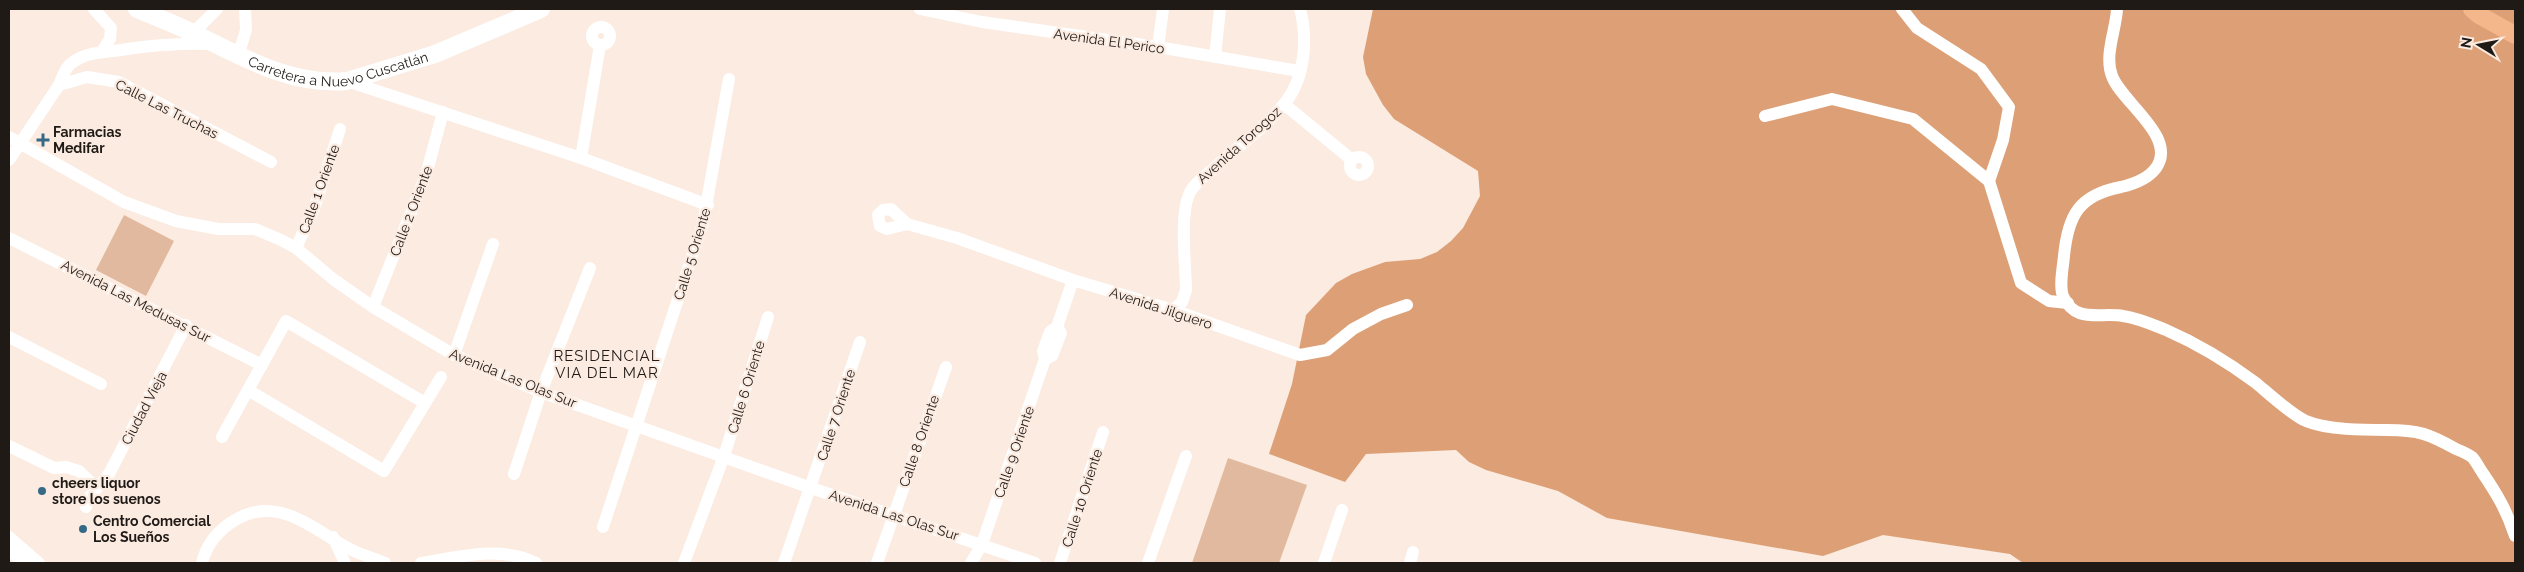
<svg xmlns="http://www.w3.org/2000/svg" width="2524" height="572" viewBox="0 0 2524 572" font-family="Raleway,sans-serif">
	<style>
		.green { fill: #e1b99e }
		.forest { fill: #dda076 }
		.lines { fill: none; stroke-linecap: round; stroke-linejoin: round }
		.river { stroke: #f4b68b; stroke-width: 18 }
		.street { stroke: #fff; stroke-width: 12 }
		.secondary { stroke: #fff; stroke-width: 18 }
		.poi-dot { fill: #366986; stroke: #fbebe0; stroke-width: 2 }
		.labels { text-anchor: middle; stroke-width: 4.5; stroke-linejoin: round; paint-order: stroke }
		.street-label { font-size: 14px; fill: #201a17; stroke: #fbebe0 }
		.poi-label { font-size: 14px; font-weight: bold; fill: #201a17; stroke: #fbebe0; text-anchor: start }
		.neighbourhood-label { font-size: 15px; letter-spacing: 1px; fill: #201a17; stroke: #fbebe0 }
	</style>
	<rect width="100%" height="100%" fill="#fbebe0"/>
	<!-- green -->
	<g class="green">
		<path d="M 124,215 L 174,241 L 146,296 L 96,270 Z"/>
		<path d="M 1228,458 L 1307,485 L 1279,563 L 1192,563 Z"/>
	</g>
	<!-- forest -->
	<path class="forest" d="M 1373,9 L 2515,9 L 2515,563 L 2023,563 L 2010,554 L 1883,535 L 1823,556 L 1607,518 L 1558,491 L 1486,470 L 1469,462 L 1456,450 L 1366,454 L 1345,482 L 1269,454 L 1292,384 L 1306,315 L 1336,283 L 1352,274 L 1385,262 L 1420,259 L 1437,252 L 1451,241 L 1463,228 L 1480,196 L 1478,171 L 1394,119 L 1383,105 L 1366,74 L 1363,57 Z"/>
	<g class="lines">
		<!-- river -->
		<path class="river" d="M 2472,9 L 2479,15 L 2515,35"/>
		<!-- street -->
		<g class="street">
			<path d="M 94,9 L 111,28 L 110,39 L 103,50"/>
			<path d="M 920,9 L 982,22 L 1158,47 L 1299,71"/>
			<path d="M 1902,9 L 1917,28 L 1981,69 L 2009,107 L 2003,140 L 1989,181"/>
			<path d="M 2117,9 C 2116,30 2104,55 2112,76 C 2122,103 2178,137 2156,168 C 2148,179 2134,184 2121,187 C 2079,195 2068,215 2064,256 C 2063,267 2059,286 2063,296 C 2075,324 2100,312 2123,316 C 2138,318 2151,324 2166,330 C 2196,343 2229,363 2256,383 C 2268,393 2293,416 2306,421 C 2327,430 2365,430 2387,430 C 2419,430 2429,434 2456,449 C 2461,451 2468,454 2472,457 C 2476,461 2479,468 2482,472 C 2497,494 2507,511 2515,536"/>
			<circle cx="601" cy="36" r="9"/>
			<path d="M 193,33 L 217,9"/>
			<path d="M 1158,47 L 1163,9"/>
			<path d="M 238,56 L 246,30 L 245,9"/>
			<path d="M 1215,57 L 1220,9"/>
			<path d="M 347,81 L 581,158 L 708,205"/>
			<path d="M 59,85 C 63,76 65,67 73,62 C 87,52 105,52 121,50 C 152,45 180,43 210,44"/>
			<path d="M 1284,104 L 1352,160"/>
			<path d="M 1765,116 L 1832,99 L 1913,119 L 1989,181 L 2021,283 L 2049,301 L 2068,303"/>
			<path d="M 9,137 L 124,202 L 176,221 L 218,229 L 255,229 L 281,240 L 296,248 L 333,279 L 373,307 L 454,355 L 541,392 L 811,488 L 1035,563"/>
			<circle cx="1359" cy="166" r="9"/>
			<path d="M 581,158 L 600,45"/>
			<path d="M 9,160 L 59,85 L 87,77 L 119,82 L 271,162"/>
			<path d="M 907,224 L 887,229 L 880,226 L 878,215 L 883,210 L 891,209 L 907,224 L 957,238 L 1073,280 L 1173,310 L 1300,355 L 1327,350 L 1353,329 L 1381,314 L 1407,305"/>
			<path d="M 9,238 L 262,365"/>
			<path d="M 296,248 L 314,209 L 340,129"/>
			<path d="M 373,307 L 426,175 L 443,112"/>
			<path d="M 1173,310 L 1182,302 L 1186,290 C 1186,266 1178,208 1192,189 C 1199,179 1212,171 1220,163 C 1241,144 1267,126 1285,103 C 1305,78 1308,39 1300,9"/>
			<path d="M 9,337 L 101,384"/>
			<path d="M 454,355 L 493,244"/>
			<path d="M 1045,359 L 1052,356 L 1061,333 L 1057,327"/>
			<path d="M 248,390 L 384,471 L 441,377"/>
			<path d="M 222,437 L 286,321 L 425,403"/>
			<path d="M 9,446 L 54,468 L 66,467 L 79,471 L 97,488"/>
			<path d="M 514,474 L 541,392 L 590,268"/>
			<path d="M 86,507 L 90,496 L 109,474 L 186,325"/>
			<path d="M 603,527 L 703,223 L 729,79"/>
			<path d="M 9,537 L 39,563"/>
			<path d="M 333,537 L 345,563"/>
			<path d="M 9,550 L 24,563"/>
			<path d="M 202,563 C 206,546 215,534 229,524 C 275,491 310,528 350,549 C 361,555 374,558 385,563"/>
			<path d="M 421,563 C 460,557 499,545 536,563"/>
			<path d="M 684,563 L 724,456 L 768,317"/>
			<path d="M 784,563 L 860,342"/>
			<path d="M 877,563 L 946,367"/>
			<path d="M 971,563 L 982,544 L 1045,359 L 1043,351 L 1050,332 L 1057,327 L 1073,280"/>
			<path d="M 1060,563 L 1103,432"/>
			<path d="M 1148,563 L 1186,456"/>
			<path d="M 1324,563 L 1342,510"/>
			<path d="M 1410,563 L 1413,552"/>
		</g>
		<!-- secondary -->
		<path class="secondary" id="s1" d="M 137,9 C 156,17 175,24 193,33 C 243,57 290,86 347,81 L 435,54 L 541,9"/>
	</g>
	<!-- markers -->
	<g class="poi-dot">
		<path d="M40.5 132.5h5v5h5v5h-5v5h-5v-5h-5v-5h5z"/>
		<circle cx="42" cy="491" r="5"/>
		<circle cx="83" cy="529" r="5"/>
	</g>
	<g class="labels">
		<!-- street labels -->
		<g class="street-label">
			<text transform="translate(1109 41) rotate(8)" y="5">Avenida El Perico</text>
			<text dy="5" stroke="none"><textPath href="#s1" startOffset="216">Carretera a Nuevo Cuscatlán</textPath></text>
			<text transform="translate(167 109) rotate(27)" y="5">Calle Las Truchas</text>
			<text transform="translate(1239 145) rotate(-42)" y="5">Avenida Torogoz</text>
			<text transform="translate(319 189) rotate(-70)" y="5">Calle 1 Oriente</text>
			<text transform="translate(411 211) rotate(-69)" y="5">Calle 2 Oriente</text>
			<text transform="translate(692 254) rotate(-73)" y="5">Calle 5 Oriente</text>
			<text transform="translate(136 301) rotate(27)" y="5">Avenida Las Medusas Sur</text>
			<text transform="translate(1161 308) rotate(18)" y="5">Avenida Jilguero</text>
			<text transform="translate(513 378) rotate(22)" y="5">Avenida Las Olas Sur</text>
			<text transform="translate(746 387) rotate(-73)" y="5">Calle 6 Oriente</text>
			<text transform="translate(144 408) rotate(-62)" y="5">Ciudad Vieja</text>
			<text transform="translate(836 415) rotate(-72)" y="5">Calle 7 Oriente</text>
			<text transform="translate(919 441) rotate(-71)" y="5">Calle 8 Oriente</text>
			<text transform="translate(1014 452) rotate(-71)" y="5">Calle 9 Oriente</text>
			<text transform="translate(1082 498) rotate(-72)" y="5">Calle 10 Oriente</text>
			<text transform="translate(894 515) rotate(18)" y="5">Avenida Las Olas Sur</text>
		</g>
		<!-- poi labels -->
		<g class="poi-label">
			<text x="53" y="137">Farmacias<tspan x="53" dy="16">Medifar</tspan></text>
			<text x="52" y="488">cheers liquor<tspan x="52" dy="16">store los suenos</tspan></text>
			<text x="93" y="526">Centro Comercial<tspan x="93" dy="16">Los Sueños</tspan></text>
		</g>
		<!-- neighbourhood labels -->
		<g class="neighbourhood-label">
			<text x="607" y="361">RESIDENCIAL<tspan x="607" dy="17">VIA DEL MAR</tspan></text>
		</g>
	</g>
	<!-- border -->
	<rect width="2524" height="572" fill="none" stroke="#201a17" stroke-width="20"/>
	<!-- north arrow -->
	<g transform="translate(2479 45) rotate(280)" stroke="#fbebe0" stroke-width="4" paint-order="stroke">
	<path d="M0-4L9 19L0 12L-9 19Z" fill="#201a17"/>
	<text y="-8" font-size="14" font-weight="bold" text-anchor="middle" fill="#201a17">N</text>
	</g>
</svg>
